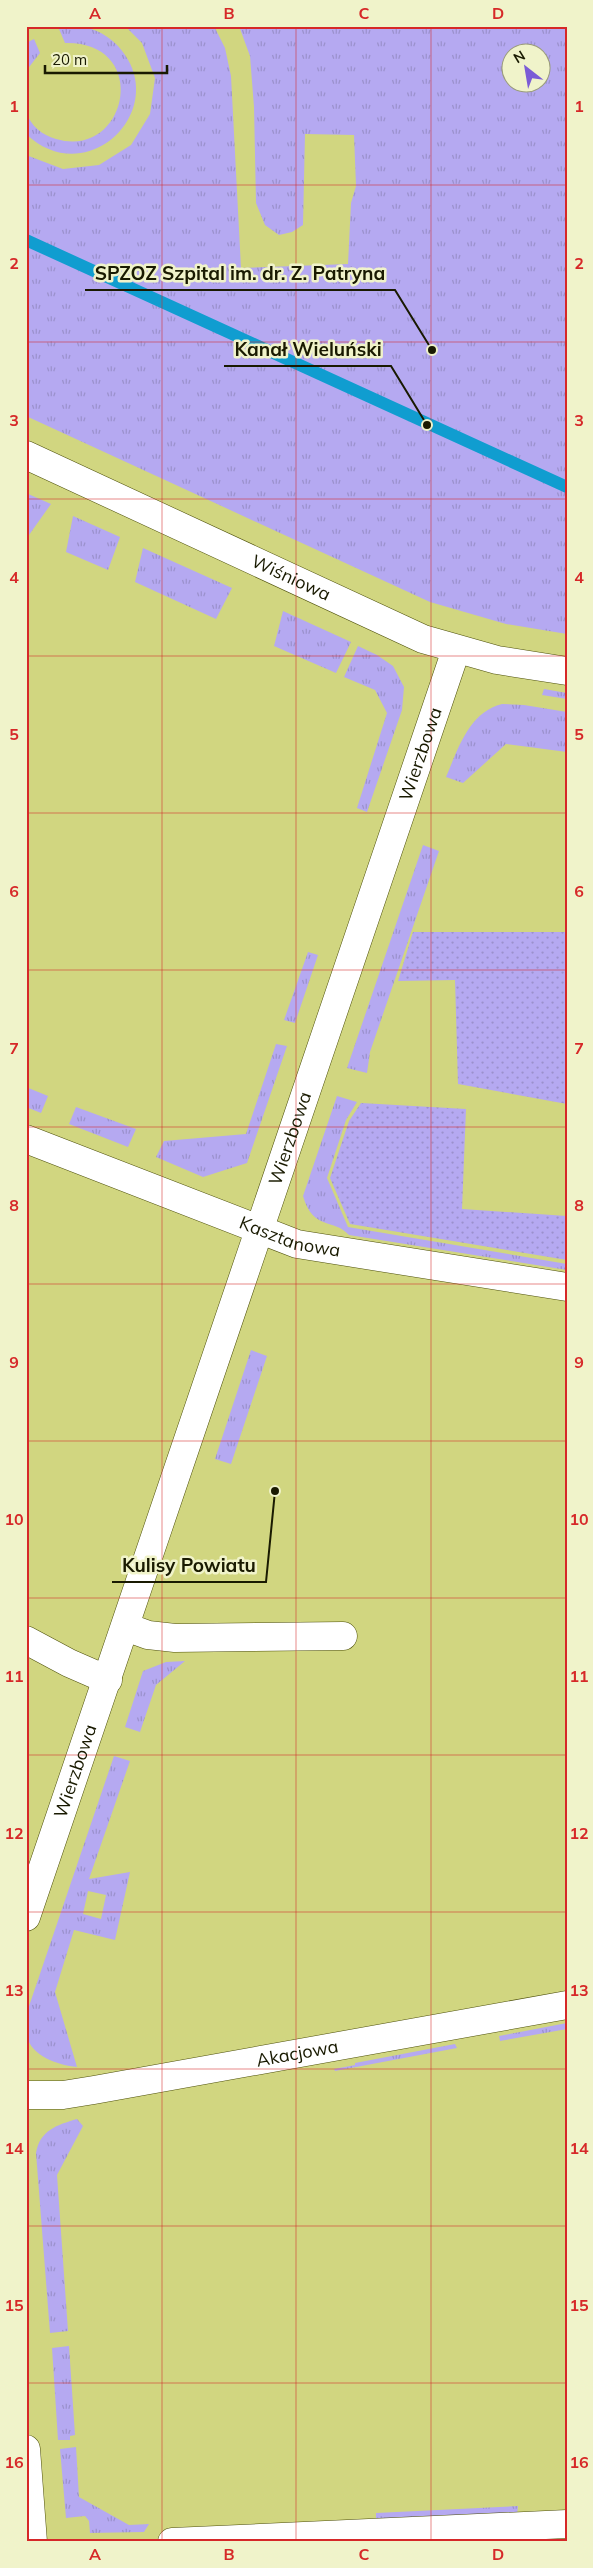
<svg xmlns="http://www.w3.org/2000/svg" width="593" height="2568" viewBox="0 0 593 2568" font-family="Mulish,sans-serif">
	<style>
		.grass { fill: url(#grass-tufts); fill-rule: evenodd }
		.garden { fill: url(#garden-dots) }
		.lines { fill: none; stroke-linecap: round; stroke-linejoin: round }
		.stream { stroke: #109dd0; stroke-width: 12 }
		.street-casing { stroke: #4e500a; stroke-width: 29 }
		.street { stroke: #fff; stroke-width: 28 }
		.grid { fill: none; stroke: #d62828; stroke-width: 1; stroke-opacity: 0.55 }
		.labels { text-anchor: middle; stroke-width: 5; stroke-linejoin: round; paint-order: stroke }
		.street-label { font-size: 18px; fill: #191a01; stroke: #f0f3ca }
		.leader { fill: none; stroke: #191a01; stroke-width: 2 }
		.callout-dot { fill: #191a01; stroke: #f0f3ca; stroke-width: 2 }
		.callout-label { font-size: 19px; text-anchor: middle; font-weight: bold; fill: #191a01; stroke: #f0f3ca; stroke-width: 5; stroke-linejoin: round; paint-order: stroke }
		.neatline { fill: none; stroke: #d62828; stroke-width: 2 }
		.grid-label { font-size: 16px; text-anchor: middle; font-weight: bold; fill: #d62828 }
	</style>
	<defs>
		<pattern id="grass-tufts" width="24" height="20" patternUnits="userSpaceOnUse" patternTransform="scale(1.25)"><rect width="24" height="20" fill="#b5a9f1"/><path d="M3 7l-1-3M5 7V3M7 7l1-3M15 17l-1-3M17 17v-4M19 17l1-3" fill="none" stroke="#9b91cd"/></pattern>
		<pattern id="garden-dots" width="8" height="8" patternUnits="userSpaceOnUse" patternTransform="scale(1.25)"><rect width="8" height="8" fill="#b5a9f1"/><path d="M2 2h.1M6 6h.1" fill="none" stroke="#9b91cd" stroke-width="1.8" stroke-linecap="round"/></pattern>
	</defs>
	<rect width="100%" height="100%" fill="#d1d680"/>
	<!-- grass -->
	<g class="grass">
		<path d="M 70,26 C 90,26 104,32 118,46 C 174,107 88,193 26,134 L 26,112 C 31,126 42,135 56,139 C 128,160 152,41 65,43 L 59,29 Z"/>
		<path d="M 125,26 L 214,26 L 225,48 L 231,76 L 241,268 L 348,264 L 351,203 L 356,186 L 354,135 L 305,134 L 303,225 L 292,232 L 279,235 L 265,225 L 256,203 L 254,107 L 250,56 L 239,26 L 567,26 L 567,634 L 506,624 L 430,602 L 26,416 L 26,155 L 63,169 L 99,165 L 131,145 L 150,114 L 155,78 L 142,43 ZM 510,52 L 540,52 L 540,82 L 510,82 Z"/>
		<path d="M 34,39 L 40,53 L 26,71 L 26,43 Z"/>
		<path d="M 26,493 L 51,504 L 29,535 L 26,534 Z"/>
		<path d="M 73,516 L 120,537 L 108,570 L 66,552 Z"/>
		<path d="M 143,548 L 232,588 L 216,619 L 135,582 Z"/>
		<path d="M 283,611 L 351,642 L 336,673 L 274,646 Z"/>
		<path d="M 358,646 L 377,655 L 393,666 L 404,687 L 402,710 L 367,812 L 357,808 L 387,713 L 375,690 L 344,677 Z"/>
		<path d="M 544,689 L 567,693 L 567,699 L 542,695 Z"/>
		<path d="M 502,704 L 524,705 L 567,712 L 567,752 L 506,744 L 463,783 L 446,777 C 458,749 469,712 502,704 Z"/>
		<path d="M 423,845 L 439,851 L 370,1052 L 367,1073 L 347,1068 Z"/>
		<path d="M 308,952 L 318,955 L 295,1023 L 284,1020 Z"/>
		<path d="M 276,1044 L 287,1046 L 247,1163 L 203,1177 L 156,1157 L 164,1141 L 246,1134 Z"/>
		<path d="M 26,1087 L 48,1096 L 41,1113 L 26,1107 Z"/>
		<path d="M 337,1096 L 357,1102 L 346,1120 L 327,1178 L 348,1227 L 567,1264 L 567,1270 L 349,1235 C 334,1218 313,1231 303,1196 Z"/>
		<path d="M 76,1107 L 136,1129 L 128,1147 L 69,1124 Z"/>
		<path d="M 251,1350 L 267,1356 L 231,1464 L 215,1459 Z"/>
		<path d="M 185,1661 L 156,1685 L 140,1732 L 125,1727 L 143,1671 L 166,1662 Z"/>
		<path d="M 114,1756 L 130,1761 L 89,1879 L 130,1872 L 115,1940 L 74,1930 L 55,1992 L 77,2067 C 58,2065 32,2057 26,2035 C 25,2029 26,2021 26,2015 ZM 88,1891 L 106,1895 L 101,1919 L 83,1914 Z"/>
		<path d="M 567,2023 L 567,2029 L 500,2041 L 499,2036 Z"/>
		<path d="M 455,2044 L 457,2048 L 335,2071 L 334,2069 L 355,2065 L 355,2063 Z"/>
		<path d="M 77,2119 L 83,2126 L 57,2175 L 68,2331 L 50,2333 L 36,2153 C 40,2130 57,2125 77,2119 Z"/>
		<path d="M 69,2346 L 75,2435 L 70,2436 L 70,2440 L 58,2440 L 52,2348 Z"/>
		<path d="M 76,2447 L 79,2497 L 129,2525 L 149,2524 L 144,2532 L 90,2533 L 89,2521 L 85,2516 L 66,2518 L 60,2449 Z"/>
		<path d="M 518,2506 L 517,2515 L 376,2520 L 376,2513 Z"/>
	</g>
	<!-- garden -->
	<g class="garden">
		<path d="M 413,932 L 567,932 L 567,1104 L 458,1084 L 455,980 L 398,981 Z"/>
		<path d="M 361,1103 L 466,1109 L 462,1209 L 567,1216 L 567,1260 L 350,1224 L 330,1178 L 349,1121 Z"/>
	</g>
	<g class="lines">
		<!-- stream -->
		<path class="stream" d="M 26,240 L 567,487"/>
		<defs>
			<g id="street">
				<path id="s1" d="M 26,455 L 423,639 L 497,660 L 567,671"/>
				<path id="s2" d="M 26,1139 L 297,1244 L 567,1287"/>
				<path d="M 126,1627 L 148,1635 L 175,1638 L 343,1636"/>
				<path d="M 26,1640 L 69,1663 L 108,1680"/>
				<path id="s3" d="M 26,1917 L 456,650"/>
				<path id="s4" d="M 26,2095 L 63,2095 L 94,2090 L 567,2005"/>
				<path d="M 26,2449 L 33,2542"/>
				<path d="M 172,2542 L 567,2524"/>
			</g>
		</defs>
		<!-- street casing -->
		<use href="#street" class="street-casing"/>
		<!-- street -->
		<use href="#street" class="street"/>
	</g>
	<!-- grid -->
	<path class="grid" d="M 162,26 L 162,2542M 296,26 L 296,2542M 431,26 L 431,2542M 26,185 L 567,185M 26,342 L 567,342M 26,499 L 567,499M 26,656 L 567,656M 26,813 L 567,813M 26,970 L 567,970M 26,1127 L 567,1127M 26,1284 L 567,1284M 26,1441 L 567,1441M 26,1598 L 567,1598M 26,1755 L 567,1755M 26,1912 L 567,1912M 26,2069 L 567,2069M 26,2226 L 567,2226M 26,2383 L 567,2383"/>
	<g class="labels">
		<!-- street labels -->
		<g class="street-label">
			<text dy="6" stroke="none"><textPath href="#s1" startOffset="292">Wiśniowa</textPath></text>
			<text dy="6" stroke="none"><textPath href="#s3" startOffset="1228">Wierzbowa</textPath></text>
			<text dy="6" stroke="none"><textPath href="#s3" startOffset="822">Wierzbowa</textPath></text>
			<text dy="6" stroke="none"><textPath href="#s2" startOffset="282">Kasztanowa</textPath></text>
			<text dy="6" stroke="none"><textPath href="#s3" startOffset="154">Wierzbowa</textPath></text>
			<text dy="6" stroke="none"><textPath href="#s4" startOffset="275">Akacjowa</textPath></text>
		</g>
	</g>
	<!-- callouts -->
	<path class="leader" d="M432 350L395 290H85M427 425L391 366H224M275 1491L266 1582H112"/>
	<g class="callout-dot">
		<circle cx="432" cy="350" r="5"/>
		<circle cx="427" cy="425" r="5"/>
		<circle cx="275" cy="1491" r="5"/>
	</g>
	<g class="callout-label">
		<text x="240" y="280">SPZOZ Szpital im. dr. Z. Patryna</text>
		<text x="308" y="356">Kanał Wieluński</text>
		<text x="189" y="1572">Kulisy Powiatu</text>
	</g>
	<!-- border -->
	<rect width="593" height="2568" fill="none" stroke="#f0f3ca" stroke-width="55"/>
	<!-- north arrow -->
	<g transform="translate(526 68) rotate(329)"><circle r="24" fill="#f0f3ca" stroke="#9a9c7a"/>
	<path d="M0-4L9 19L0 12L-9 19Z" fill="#7b5cd6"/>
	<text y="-8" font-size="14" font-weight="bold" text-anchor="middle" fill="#191a01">N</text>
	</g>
	<!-- scale -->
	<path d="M45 65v8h122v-8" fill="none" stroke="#191a01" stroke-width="2.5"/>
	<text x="52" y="65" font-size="15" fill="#191a01" stroke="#f0f3ca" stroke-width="4" paint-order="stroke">20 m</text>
	<rect x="28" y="28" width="538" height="2512" class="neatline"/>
	<g class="grid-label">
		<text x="95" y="19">A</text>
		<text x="229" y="19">B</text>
		<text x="364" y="19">C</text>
		<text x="498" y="19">D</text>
		<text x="14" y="112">1</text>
		<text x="579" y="112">1</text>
		<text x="14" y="269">2</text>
		<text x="579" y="269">2</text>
		<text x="14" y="426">3</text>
		<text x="579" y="426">3</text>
		<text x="14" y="583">4</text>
		<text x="579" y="583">4</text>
		<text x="14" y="740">5</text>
		<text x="579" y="740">5</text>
		<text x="14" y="897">6</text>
		<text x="579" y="897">6</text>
		<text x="14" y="1054">7</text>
		<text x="579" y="1054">7</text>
		<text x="14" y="1211">8</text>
		<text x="579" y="1211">8</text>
		<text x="14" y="1368">9</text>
		<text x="579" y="1368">9</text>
		<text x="14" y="1525">10</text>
		<text x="579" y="1525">10</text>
		<text x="14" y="1682">11</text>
		<text x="579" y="1682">11</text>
		<text x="14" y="1839">12</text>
		<text x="579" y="1839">12</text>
		<text x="14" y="1996">13</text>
		<text x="579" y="1996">13</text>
		<text x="14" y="2154">14</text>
		<text x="579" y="2154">14</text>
		<text x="14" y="2311">15</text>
		<text x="579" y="2311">15</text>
		<text x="14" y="2468">16</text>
		<text x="579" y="2468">16</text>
		<text x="95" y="2560">A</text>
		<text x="229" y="2560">B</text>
		<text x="364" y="2560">C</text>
		<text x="498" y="2560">D</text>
	</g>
</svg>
